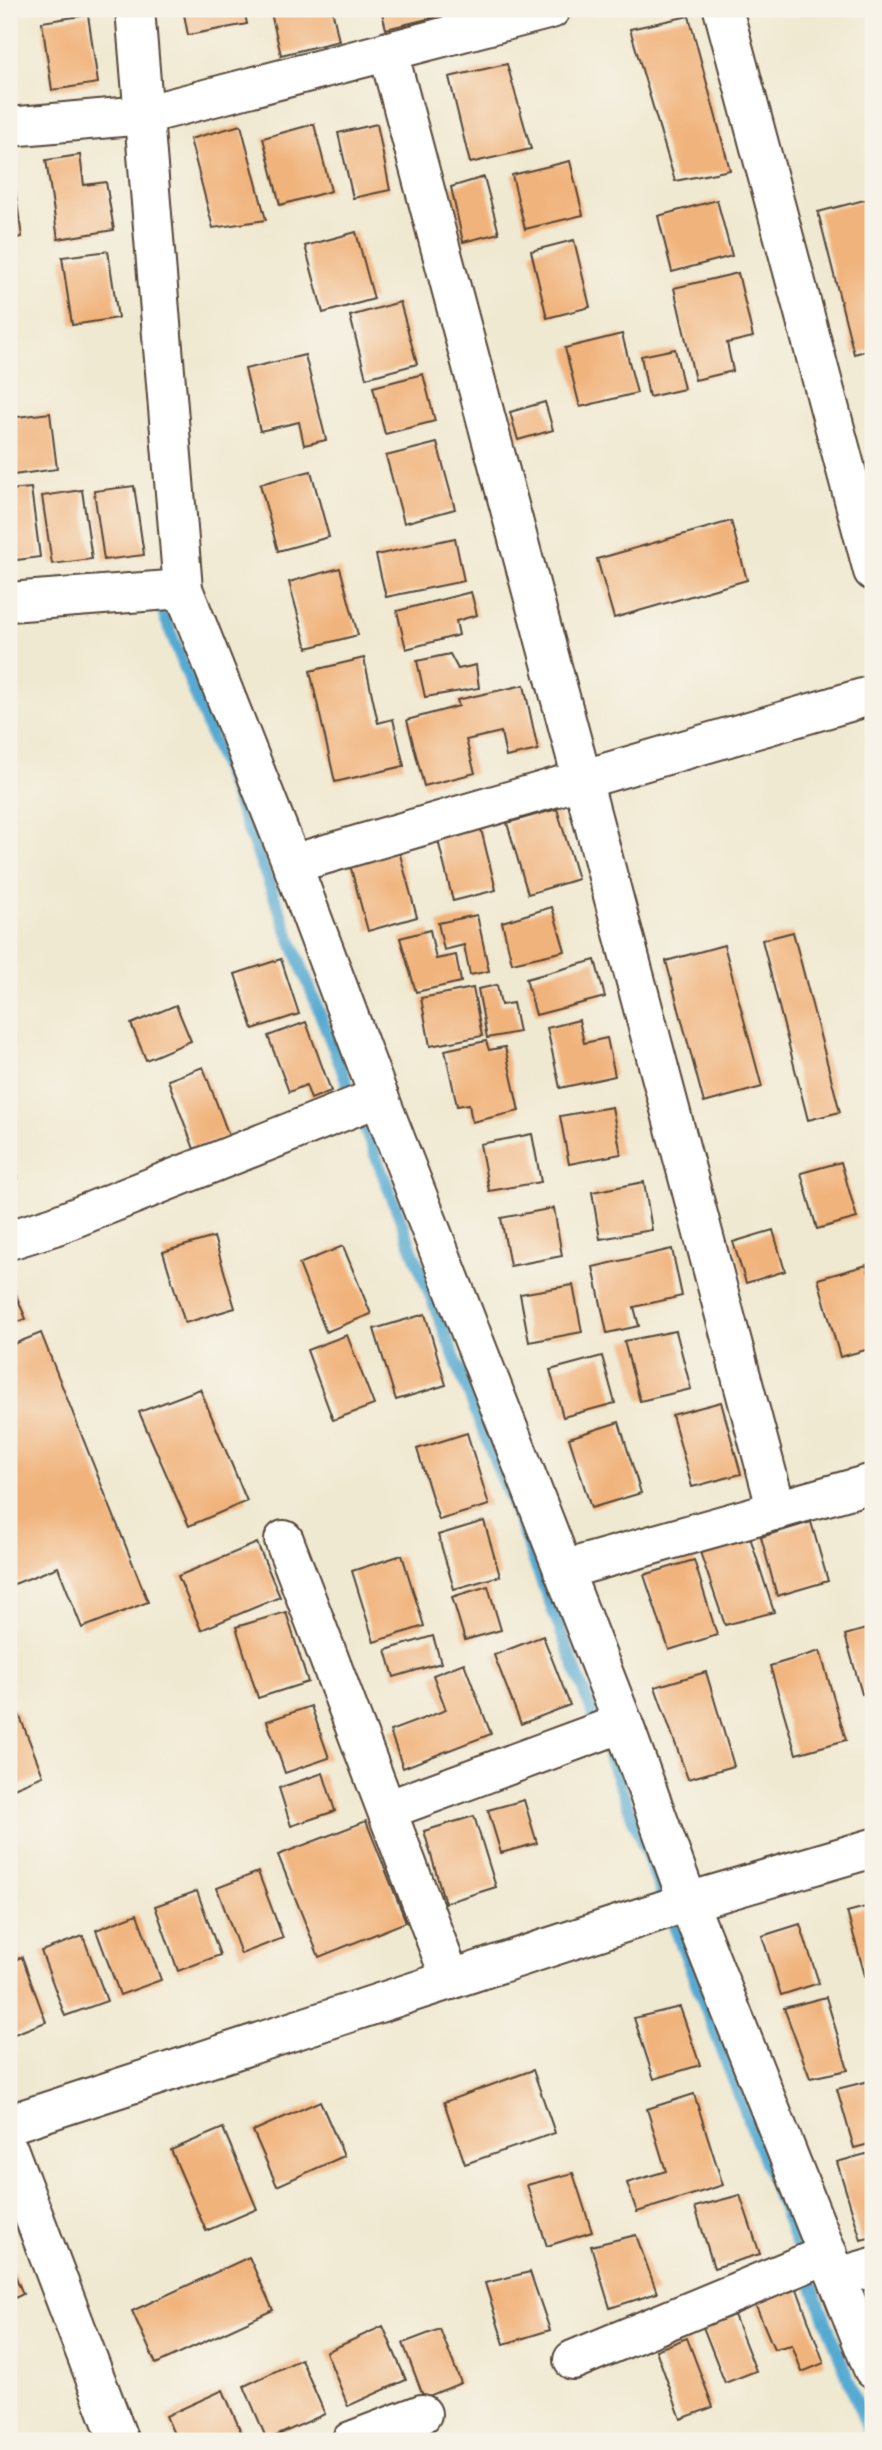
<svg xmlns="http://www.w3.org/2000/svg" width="882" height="2450" viewBox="0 0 882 2450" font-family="Caveat,sans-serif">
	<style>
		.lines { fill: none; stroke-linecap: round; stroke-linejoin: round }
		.stream { stroke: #56aad2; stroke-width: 12 }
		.building { fill: #f1b37b }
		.minor-casing { stroke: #564739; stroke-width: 42 }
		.minor { stroke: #fff; stroke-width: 38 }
	</style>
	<rect width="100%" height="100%" fill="#f7f3e8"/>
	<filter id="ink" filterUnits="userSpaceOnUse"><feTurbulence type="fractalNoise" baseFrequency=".0143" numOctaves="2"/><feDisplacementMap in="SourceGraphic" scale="14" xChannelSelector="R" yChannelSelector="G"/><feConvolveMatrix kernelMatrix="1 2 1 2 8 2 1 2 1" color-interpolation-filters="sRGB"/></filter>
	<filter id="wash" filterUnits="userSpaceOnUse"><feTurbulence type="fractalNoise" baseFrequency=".00686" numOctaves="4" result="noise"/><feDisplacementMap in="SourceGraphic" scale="28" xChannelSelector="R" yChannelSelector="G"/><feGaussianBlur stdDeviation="1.57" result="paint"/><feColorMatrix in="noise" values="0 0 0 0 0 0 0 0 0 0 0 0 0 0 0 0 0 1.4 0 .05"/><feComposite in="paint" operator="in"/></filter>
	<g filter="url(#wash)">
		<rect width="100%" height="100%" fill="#f0e9d1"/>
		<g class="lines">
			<!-- stream -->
			<path class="stream" d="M 160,605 L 515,1512 L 872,2441"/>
		</g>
		<g id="blocks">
			<!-- building -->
			<g class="building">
				<path d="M 183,9 L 244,9 L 247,24 L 188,35 Z"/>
				<path d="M 270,9 L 332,9 L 339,41 L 281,55 Z"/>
				<path d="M 381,9 L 443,9 L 444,15 L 386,29 Z"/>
				<path d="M 88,15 L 98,83 L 52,90 L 42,22 Z"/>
				<path d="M 689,16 L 730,170 L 675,181 L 630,29 Z"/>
				<path d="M 507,64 L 531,149 L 470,163 L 449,77 Z"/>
				<path d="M 314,124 L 331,191 L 280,205 L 263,138 Z"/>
				<path d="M 377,124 L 390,190 L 353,198 L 338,133 Z"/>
				<path d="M 241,125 L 266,220 L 213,228 L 190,139 Z"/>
				<path d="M 80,155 L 84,185 L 106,182 L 114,230 L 58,239 L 46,160 Z"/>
				<path d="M 570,161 L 583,215 L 525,229 L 512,175 Z"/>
				<path d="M 9,169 L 12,169 L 22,237 L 9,239 Z"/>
				<path d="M 484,177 L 499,233 L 463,242 L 451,187 Z"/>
				<path d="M 872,198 L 873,349 L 854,354 L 818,212 Z"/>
				<path d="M 717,200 L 732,256 L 672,272 L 658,216 Z"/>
				<path d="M 356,232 L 374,299 L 323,313 L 305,246 Z"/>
				<path d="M 574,240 L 590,307 L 547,318 L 531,251 Z"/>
				<path d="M 108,251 L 118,318 L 72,325 L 62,257 Z"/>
				<path d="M 738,273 L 753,337 L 727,343 L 733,371 L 695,380 L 674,288 Z"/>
				<path d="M 400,302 L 417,364 L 366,378 L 350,316 Z"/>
				<path d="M 622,334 L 637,393 L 580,407 L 565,348 Z"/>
				<path d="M 675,349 L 684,389 L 649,397 L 641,356 Z"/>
				<path d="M 305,355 L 326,440 L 304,445 L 299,422 L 260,431 L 245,369 Z"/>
				<path d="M 423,374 L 435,421 L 385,434 L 373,387 Z"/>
				<path d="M 545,402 L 553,430 L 518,440 L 510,412 Z"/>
				<path d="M 50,413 L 57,469 L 13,475 L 9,440 L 9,418 Z"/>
				<path d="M 437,443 L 455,509 L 404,523 L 386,456 Z"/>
				<path d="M 311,471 L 329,537 L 278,551 L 260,484 Z"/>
				<path d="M 134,486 L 144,555 L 104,560 L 94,491 Z"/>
				<path d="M 31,488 L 40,557 L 9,561 L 9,490 Z"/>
				<path d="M 82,490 L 92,559 L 52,564 L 42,496 Z"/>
				<path d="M 731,521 L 747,580 L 614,618 L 597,559 Z"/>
				<path d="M 455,538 L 464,581 L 386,597 L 376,555 Z"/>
				<path d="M 340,568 L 358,635 L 307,648 L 289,582 Z"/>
				<path d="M 471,592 L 477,615 L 456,621 L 459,635 L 406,649 L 397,611 Z"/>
				<path d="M 450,654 L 458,669 L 476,665 L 479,688 L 425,697 L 417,661 Z"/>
				<path d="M 364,658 L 378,723 L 393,719 L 404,766 L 335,782 L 310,671 Z"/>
				<path d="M 524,685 L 538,750 L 506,757 L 501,732 L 466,740 L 475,773 L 424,786 L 407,720 L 459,706 L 457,700 Z"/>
				<path d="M 557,809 L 578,879 L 528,894 L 507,823 Z"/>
				<path d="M 480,825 L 496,890 L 453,901 L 437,836 Z"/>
				<path d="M 399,851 L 417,917 L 368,931 L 350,865 Z"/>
				<path d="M 552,907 L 565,951 L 512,963 L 502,922 Z"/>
				<path d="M 477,915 L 489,971 L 470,975 L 464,945 L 444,950 L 438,923 Z"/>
				<path d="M 430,930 L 436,959 L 456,955 L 461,982 L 416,992 L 400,938 Z"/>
				<path d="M 793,932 L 840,1112 L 808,1120 L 762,940 Z"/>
				<path d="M 724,945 L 762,1087 L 704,1103 L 666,961 Z"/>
				<path d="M 281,959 L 299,1014 L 253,1029 L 235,974 Z"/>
				<path d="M 595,960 L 605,997 L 536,1015 L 526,979 Z"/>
				<path d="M 497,985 L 501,1005 L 513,1003 L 519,1032 L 487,1038 L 478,989 Z"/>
				<path d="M 473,988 L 482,1036 L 430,1046 L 421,998 Z"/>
				<path d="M 176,1005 L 191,1041 L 146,1060 L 131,1024 Z"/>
				<path d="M 579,1020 L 584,1043 L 607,1038 L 615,1076 L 560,1088 L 547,1028 Z"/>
				<path d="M 306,1022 L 331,1091 L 311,1099 L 306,1085 L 289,1092 L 268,1036 Z"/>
				<path d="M 486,1041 L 489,1050 L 505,1047 L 519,1111 L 472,1122 L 469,1104 L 457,1106 L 445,1050 Z"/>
				<path d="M 203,1067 L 229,1136 L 194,1149 L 168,1080 Z"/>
				<path d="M 612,1107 L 621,1154 L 569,1164 L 560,1116 Z"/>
				<path d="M 532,1134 L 541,1182 L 489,1191 L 480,1144 Z"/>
				<path d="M 9,1154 L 18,1178 L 9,1181 Z"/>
				<path d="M 841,1162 L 857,1218 L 817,1229 L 801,1173 Z"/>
				<path d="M 644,1182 L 652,1230 L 600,1239 L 592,1192 Z"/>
				<path d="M 554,1208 L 562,1256 L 510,1266 L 501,1218 Z"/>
				<path d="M 773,1230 L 785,1271 L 746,1283 L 733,1242 Z"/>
				<path d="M 214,1237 L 235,1308 L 185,1323 L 163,1252 Z"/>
				<path d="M 343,1246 L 371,1314 L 326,1332 L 299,1264 Z"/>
				<path d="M 672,1249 L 682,1296 L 634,1307 L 639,1326 L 607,1333 L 593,1267 Z"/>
				<path d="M 867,1265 L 873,1288 L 873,1348 L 840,1357 L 818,1279 Z"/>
				<path d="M 9,1278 L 26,1319 L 9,1325 Z"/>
				<path d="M 573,1285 L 582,1332 L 529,1342 L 520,1294 Z"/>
				<path d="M 425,1314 L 446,1385 L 396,1400 L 374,1329 Z"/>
				<path d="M 676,1331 L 691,1389 L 640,1401 L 624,1341 Z"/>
				<path d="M 41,1333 L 148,1602 L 82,1628 L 58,1567 L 9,1586 L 9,1346 Z"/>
				<path d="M 347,1335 L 374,1405 L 333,1420 L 307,1350 Z"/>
				<path d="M 602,1356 L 615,1403 L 563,1417 L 550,1370 Z"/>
				<path d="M 200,1389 L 247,1501 L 189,1526 L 139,1412 Z"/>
				<path d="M 721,1402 L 741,1474 L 692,1487 L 672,1415 Z"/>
				<path d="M 619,1422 L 641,1493 L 591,1508 L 569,1438 Z"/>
				<path d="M 467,1433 L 489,1505 L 439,1520 L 417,1449 Z"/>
				<path d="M 484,1521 L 500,1576 L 454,1589 L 438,1535 Z"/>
				<path d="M 811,1522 L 828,1581 L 777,1596 L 761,1537 Z"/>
				<path d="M 873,1530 L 873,1554 L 866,1532 Z"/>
				<path d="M 750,1537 L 774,1612 L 725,1625 L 700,1552 Z"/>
				<path d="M 257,1543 L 280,1597 L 201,1630 L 178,1576 Z"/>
				<path d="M 402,1555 L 424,1626 L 374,1642 L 352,1571 Z"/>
				<path d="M 694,1560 L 717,1635 L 669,1650 L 644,1575 Z"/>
				<path d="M 488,1586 L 501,1630 L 465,1640 L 452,1597 Z"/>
				<path d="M 286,1612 L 308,1682 L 258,1698 L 236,1627 Z"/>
				<path d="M 873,1627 L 873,1690 L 862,1694 L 845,1635 Z"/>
				<path d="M 433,1636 L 441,1663 L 394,1677 L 386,1650 Z"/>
				<path d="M 543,1636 L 570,1705 L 521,1724 L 494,1655 Z"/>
				<path d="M 820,1651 L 846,1740 L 796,1754 L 770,1666 Z"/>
				<path d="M 464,1663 L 491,1734 L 403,1768 L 390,1731 L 446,1710 L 433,1675 Z"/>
				<path d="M 706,1672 L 734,1766 L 688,1779 L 655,1687 Z"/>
				<path d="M 311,1706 L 329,1758 L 285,1773 L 267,1721 Z"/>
				<path d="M 17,1709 L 43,1776 L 9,1790 L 9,1712 Z"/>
				<path d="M 323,1773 L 335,1811 L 291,1826 L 279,1788 Z"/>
				<path d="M 524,1800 L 537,1843 L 501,1853 L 488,1810 Z"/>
				<path d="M 474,1816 L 496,1887 L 445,1903 L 424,1831 Z"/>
				<path d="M 366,1821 L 406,1922 L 319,1957 L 278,1855 Z"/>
				<path d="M 258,1872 L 283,1938 L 241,1954 L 217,1888 Z"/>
				<path d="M 197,1891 L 220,1955 L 178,1971 L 155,1906 Z"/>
				<path d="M 873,1905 L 873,1977 L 866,1979 L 847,1912 Z"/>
				<path d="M 137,1914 L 161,1980 L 120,1995 L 96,1930 Z"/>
				<path d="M 800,1924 L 819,1983 L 781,1995 L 762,1936 Z"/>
				<path d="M 83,1936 L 107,2001 L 65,2016 L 41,1951 Z"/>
				<path d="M 22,1957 L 46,2022 L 9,2036 L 9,1962 Z"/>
				<path d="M 826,1997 L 848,2070 L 810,2078 L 784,2008 Z"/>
				<path d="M 680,2007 L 700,2065 L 654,2079 L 634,2018 Z"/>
				<path d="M 533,2070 L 555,2133 L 465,2164 L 444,2102 Z"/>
				<path d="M 873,2080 L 873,2143 L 854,2148 L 837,2089 Z"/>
				<path d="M 694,2094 L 723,2185 L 637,2212 L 627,2183 L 666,2171 L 647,2109 Z"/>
				<path d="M 320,2101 L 344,2156 L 277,2186 L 253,2131 Z"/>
				<path d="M 223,2128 L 257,2209 L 206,2231 L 171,2150 Z"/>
				<path d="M 873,2152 L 873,2237 L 861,2240 L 837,2162 Z"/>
				<path d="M 573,2173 L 592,2232 L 547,2246 L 527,2185 Z"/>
				<path d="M 740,2195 L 760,2254 L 714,2268 L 695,2207 Z"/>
				<path d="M 636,2235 L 657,2293 L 610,2308 L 591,2246 Z"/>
				<path d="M 249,2257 L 273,2310 L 156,2364 L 132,2311 Z"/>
				<path d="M 9,2261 L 23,2294 L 9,2301 Z"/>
				<path d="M 530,2272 L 550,2330 L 504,2344 L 485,2283 Z"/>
				<path d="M 797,2289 L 824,2363 L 802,2372 L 792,2345 L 774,2349 L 755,2304 Z"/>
				<path d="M 734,2315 L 756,2371 L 725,2383 L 703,2327 Z"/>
				<path d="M 383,2326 L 406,2380 L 348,2406 L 326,2352 Z"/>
				<path d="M 440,2329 L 461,2383 L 424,2398 L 403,2343 Z"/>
				<path d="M 687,2338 L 713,2407 L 681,2419 L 656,2350 Z"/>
				<path d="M 301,2359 L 325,2414 L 267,2440 L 244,2386 Z"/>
				<path d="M 223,2390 L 245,2441 L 177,2441 L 166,2416 Z"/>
			</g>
		</g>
	</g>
	<g filter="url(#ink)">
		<use href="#blocks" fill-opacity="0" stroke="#564739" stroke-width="2"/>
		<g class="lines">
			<defs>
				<g id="minor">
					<path d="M 135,9 L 183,589 L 292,864 L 379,1097 L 623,1723 L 688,1902 L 873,2369"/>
					<path d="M 723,9 L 873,571"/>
					<path d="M 388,51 L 777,1511"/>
					<path d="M 9,127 L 144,115 L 551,9"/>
					<path d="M 9,602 L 183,589"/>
					<path d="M 292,864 L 873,695"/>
					<path d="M 9,1240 L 54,1226 L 379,1097"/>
					<path d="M 284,1540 L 451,1980"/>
					<path d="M 563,1570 L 873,1483"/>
					<path d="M 387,1810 L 623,1723"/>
					<path d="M 9,2124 L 688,1902 L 873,1848"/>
					<path d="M 9,2151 L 119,2441"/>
					<path d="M 838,2277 L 873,2267"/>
					<path d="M 573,2360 L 828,2254"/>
					<path d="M 351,2441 L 422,2414"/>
				</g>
			</defs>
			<!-- minor casing -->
			<use href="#minor" class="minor-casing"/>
			<!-- minor -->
			<use href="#minor" class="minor"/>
		</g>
	</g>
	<!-- margin -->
	<rect width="882" height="2450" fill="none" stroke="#f7f3e8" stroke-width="35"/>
</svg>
